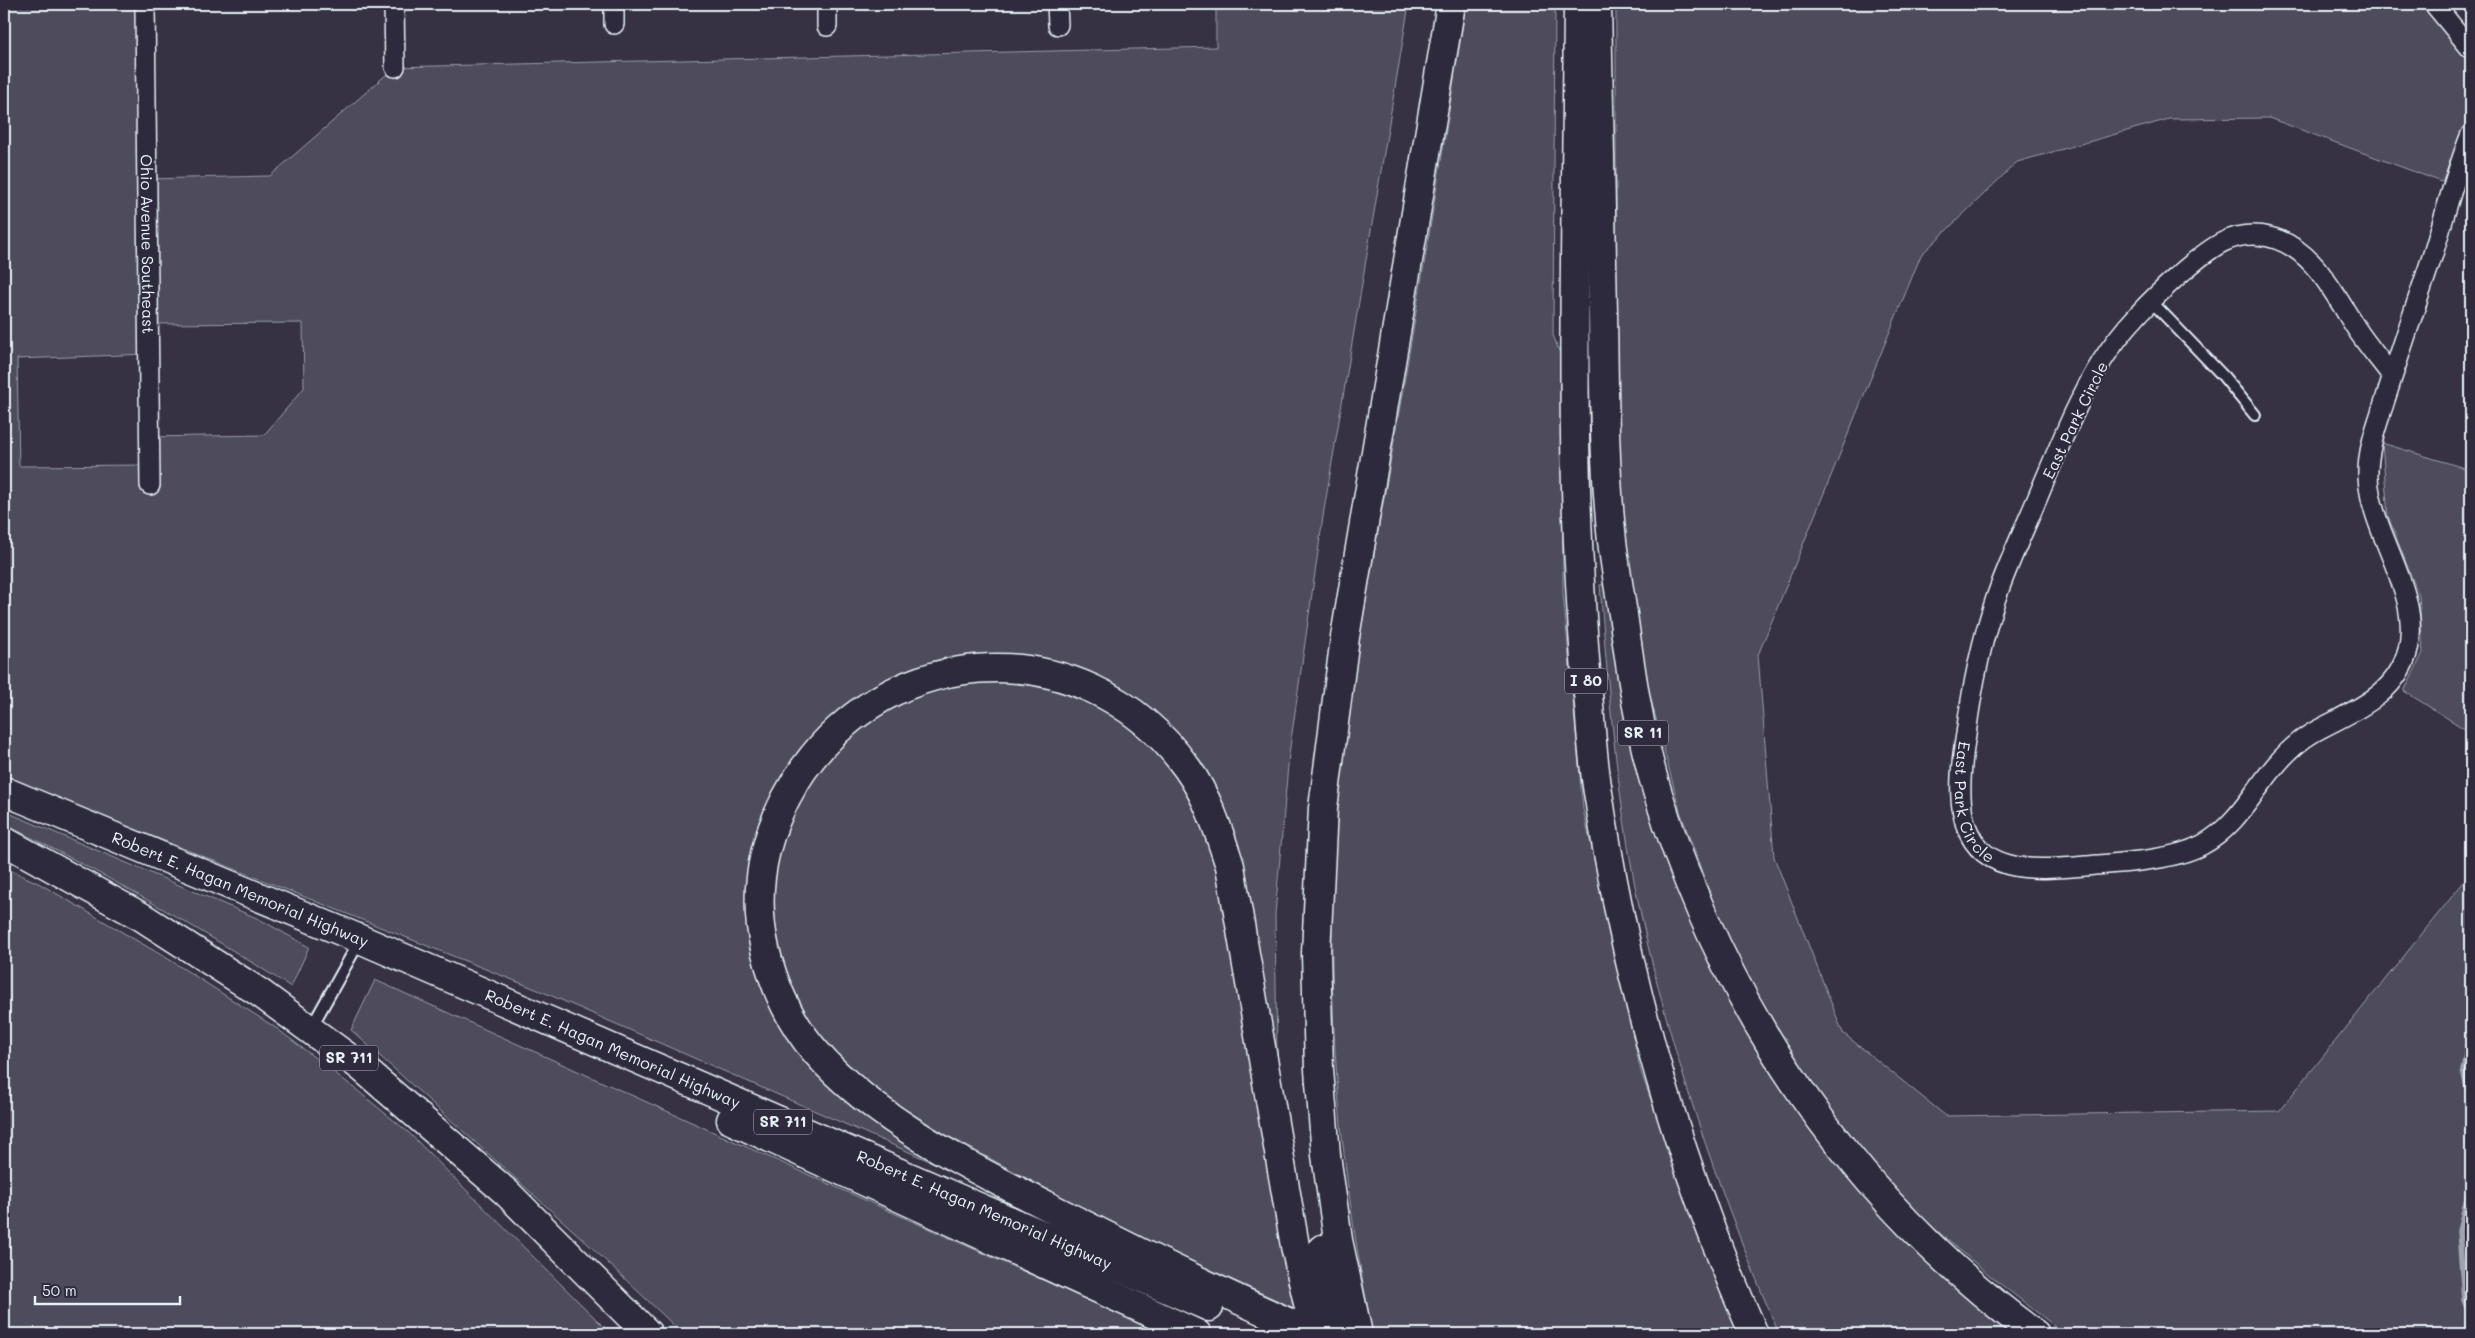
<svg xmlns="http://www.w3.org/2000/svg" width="2475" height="1338" viewBox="0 0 2475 1338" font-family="Mali,sans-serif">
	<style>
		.green { fill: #4d4b5c; stroke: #9a9eaa; fill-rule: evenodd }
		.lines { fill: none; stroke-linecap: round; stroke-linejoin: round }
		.stream { stroke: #a0a4af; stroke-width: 5.5 }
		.service-casing { stroke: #e8f1f8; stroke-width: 14 }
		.minor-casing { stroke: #e8f1f8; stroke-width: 22 }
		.motorway-casing { stroke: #e8f1f8; stroke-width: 31 }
		.service { stroke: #2f2a3d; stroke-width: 10 }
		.minor { stroke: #2f2a3d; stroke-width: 19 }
		.motorway { stroke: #2f2a3d; stroke-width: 28 }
		.labels { text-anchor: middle; stroke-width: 4; stroke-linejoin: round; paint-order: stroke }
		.shield { fill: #2f2a3d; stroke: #b0b5c0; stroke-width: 1 }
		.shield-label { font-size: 15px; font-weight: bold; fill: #e8f1f8 }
		.street-label { font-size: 16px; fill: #e8f1f8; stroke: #2f2a3d }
	</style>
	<rect width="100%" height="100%" fill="#363244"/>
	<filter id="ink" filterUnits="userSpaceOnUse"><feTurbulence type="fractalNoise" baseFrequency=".02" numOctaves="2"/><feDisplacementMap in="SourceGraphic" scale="10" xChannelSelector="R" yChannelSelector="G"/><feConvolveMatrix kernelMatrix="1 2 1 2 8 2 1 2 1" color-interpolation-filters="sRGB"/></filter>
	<g filter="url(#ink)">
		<!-- green -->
		<g class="green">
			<path d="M 5,4 L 145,4 L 147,179 L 270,176 L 395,67 L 1216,47 L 1216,4 L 1409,4 L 1324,510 L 1289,754 L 1275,914 L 1277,1057 L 1236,835 L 1212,782 L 1190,749 L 1155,712 L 1076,669 L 1046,662 L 982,657 L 950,660 L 901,675 L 857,698 L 835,714 L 817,731 L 788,768 L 763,817 L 776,1010 L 936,1158 L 934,1163 L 543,992 L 4,777 ZM 303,323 L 304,388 L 264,435 L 149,437 L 149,465 L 19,466 L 17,359 L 149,354 L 148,324 Z"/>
			<path d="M 1466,4 L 1555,4 L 1553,335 L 1561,356 L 1563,592 L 1583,809 L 1641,1072 L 1717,1284 L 1739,1334 L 1373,1334 C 1345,1201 1330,1055 1332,919 C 1334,770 1363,616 1389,470 C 1416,315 1442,159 1466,4 Z"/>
			<path d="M 1616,4 L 2421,4 L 2471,64 L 2471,113 L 2442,182 L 2269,118 L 2169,119 L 2017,162 L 1921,255 L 1758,655 L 1774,857 L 1843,1033 L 1946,1116 L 2279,1111 L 2471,873 L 2471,1334 L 2065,1334 L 1994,1279 L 1922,1218 L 1849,1136 L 1779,1036 L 1727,941 L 1680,811 L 1642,665 L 1619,485 L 1616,346 Z"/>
			<path d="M 2382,443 L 2471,470 L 2471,733 L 2404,691 L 2423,653 L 2419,596 L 2388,516 Z"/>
			<path d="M 1608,584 L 1616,651 L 1766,1062 L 2017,1334 L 1779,1334 C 1717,1188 1666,1042 1635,886 C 1616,786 1608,686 1600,585 Z"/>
			<path d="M 1009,682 L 1055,688 L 1115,715 L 1162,757 L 1197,809 L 1215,863 L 1273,1200 L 1294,1308 L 1117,1227 L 950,1137 L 898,1105 L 849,1068 L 824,1041 L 801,1007 L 783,965 L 775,923 L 774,881 L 779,853 L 796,803 L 820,766 L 858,729 L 886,708 L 952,684 Z"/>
			<path d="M 4,811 L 259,919 L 309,947 L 291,987 C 199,928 102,872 4,824 Z"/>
			<path d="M 4,867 L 40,884 L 170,960 L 276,1028 L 348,1083 L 408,1132 L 611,1334 L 4,1334 Z"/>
			<path d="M 375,980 L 1163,1334 L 683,1334 L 587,1243 L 351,1030 Z"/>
		</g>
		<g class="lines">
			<!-- stream -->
			<g class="stream">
				<path d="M 2471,1024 L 2463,1071 L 2471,1103"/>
				<path d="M 2471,1182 L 2459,1231 L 2464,1300 L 2471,1318"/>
			</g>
			<defs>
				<g id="service">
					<path d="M 2151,301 L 2224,377 L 2255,415"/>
					<path d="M 311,1028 L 360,940"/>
				</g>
				<g id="minor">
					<path id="s1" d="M 145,4 L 150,485"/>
					<path d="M 394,4 L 395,67"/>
					<path d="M 614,4 L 614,24"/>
					<path d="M 827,4 L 827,26"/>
					<path d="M 1057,4 L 1058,25"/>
					<path d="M 2434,4 L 2471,49"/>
					<path id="s2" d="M 2392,376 C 2380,360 2367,345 2356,328 C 2334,294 2313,247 2269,237 C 2232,228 2208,250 2182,272 C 2152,299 2123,327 2102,361 C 2077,401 2060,445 2042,487 C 2027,524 2009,560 1996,598 C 1981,642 1972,688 1966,734 C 1962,759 1958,789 1963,814 C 1975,877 2036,870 2085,866 C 2120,863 2171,861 2202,845 C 2235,828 2253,792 2276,765 C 2287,752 2300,740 2314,732 C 2352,711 2396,697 2408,650 C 2422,592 2371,535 2368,477 C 2367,450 2377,425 2385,400 C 2400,352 2416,305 2432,257 C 2445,216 2455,173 2471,134"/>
				</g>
				<g id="motorway">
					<path d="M 1578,4 C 1577,165 1572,326 1576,487 C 1578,560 1582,632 1589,705 C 1591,732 1593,759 1597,786 C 1625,976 1676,1159 1754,1334"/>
					<path d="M 1597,4 C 1599,107 1601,210 1603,313 C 1604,389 1604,465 1612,541 C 1615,565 1619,589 1623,614 C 1631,674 1640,736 1658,794 C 1724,1009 1853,1201 2035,1334"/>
					<path id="s3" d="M 4,791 L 360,939 L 1209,1307"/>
					<path d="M 4,841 L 142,917 L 260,993 L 360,1066 L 507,1193 L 648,1334"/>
					<path d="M 731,1120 L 1197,1334"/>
					<path d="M 1322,1249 L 1338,1334"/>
					<path d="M 1305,1334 L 1294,1325 C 1216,1290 1139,1253 1063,1214 C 983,1174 873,1120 815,1051 C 790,1022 774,986 765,949 C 753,896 761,846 786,798 C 869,639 1083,622 1187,768 C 1208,797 1219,832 1230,866 L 1295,1246 L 1315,1334"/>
					<path d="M 1358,1334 L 1338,1240 L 1326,1155 L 1319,1070 L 1316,953 L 1323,808 L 1345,637 L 1451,4"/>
				</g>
			</defs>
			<!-- service casing -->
			<use href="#service" class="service-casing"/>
			<!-- minor casing -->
			<use href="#minor" class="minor-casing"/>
			<!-- motorway casing -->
			<use href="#motorway" class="motorway-casing"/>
			<!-- service -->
			<use href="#service" class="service"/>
			<!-- minor -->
			<use href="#minor" class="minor"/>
			<!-- motorway -->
			<use href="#motorway" class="motorway"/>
		</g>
	</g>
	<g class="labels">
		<!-- shield labels -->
		<g class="shield">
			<rect x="1565" y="668.5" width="42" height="25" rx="4"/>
			<rect x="1618" y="720.5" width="50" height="25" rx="4"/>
			<rect x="320" y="1045.5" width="58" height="25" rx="4"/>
			<rect x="754" y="1109.5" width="58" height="25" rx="4"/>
		</g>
		<g class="shield-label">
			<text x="1586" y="686">I 80</text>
			<text x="1643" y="738">SR 11</text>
			<text x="349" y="1063">SR 711</text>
			<text x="783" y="1127">SR 711</text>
		</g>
		<!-- street labels -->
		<g class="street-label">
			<text dy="6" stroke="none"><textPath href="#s1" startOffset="240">Ohio Avenue Southeast</textPath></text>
			<text transform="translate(2075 420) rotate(-64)" y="6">East Park Circle</text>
			<text dy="6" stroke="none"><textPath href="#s2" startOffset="879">East Park Circle</textPath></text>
			<text dy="6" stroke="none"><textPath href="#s3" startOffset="256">Robert E. Hagan Memorial Highway</textPath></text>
			<text dy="6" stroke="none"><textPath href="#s3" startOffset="661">Robert E. Hagan Memorial Highway</textPath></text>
			<text dy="6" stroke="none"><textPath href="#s3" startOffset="1066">Robert E. Hagan Memorial Highway</textPath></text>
		</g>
	</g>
	<!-- margin -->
	<rect width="2475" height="1338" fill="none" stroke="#2f2a3d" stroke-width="20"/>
	<rect x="10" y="10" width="2455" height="1318" fill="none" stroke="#e8f1f8" stroke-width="2" filter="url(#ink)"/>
	<!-- scale -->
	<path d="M35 1296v8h145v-8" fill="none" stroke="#e8f1f8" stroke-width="2.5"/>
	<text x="42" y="1296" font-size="15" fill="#e8f1f8" stroke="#2f2a3d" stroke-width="4" paint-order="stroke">50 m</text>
</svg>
